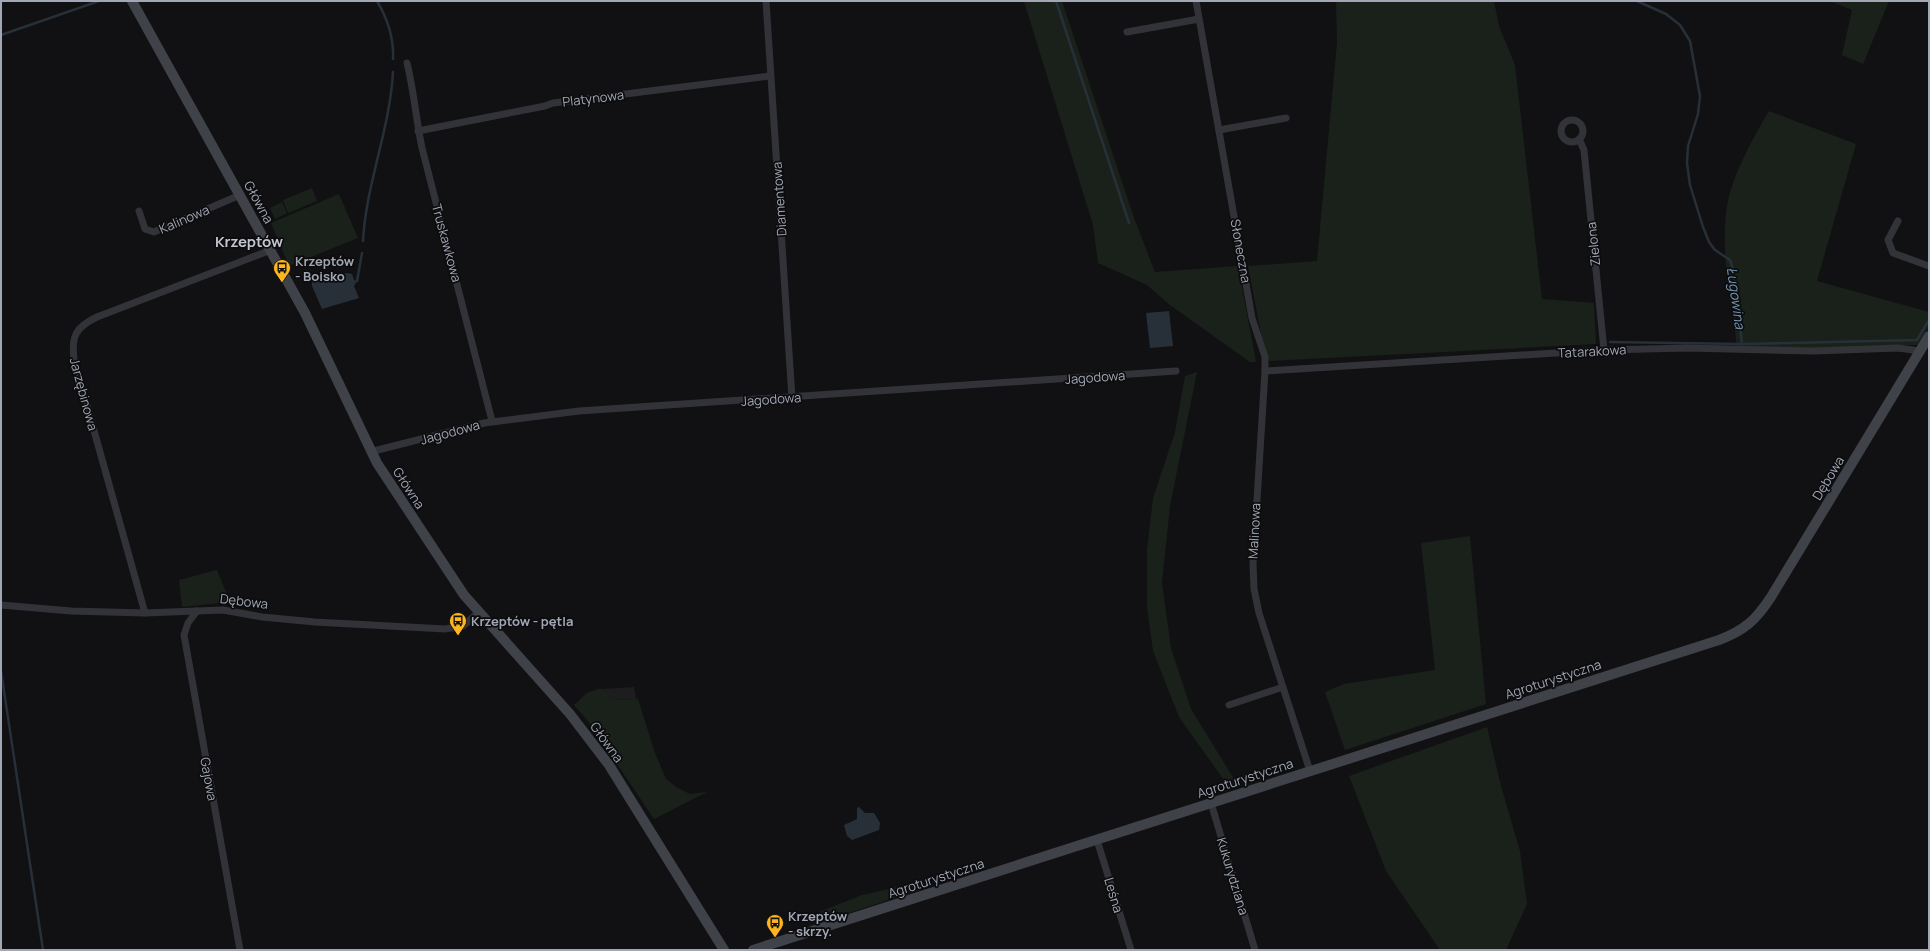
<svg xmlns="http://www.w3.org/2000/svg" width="1930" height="951" viewBox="0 0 1930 951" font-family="Manrope,sans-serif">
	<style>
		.built { fill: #1d1d20 }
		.green { fill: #19211a }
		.water { fill: #273038 }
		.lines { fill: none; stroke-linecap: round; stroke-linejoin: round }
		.stream { stroke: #273038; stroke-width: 2.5 }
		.street { stroke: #323339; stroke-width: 7 }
		.secondary { stroke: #404249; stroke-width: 10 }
		.labels { text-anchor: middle; stroke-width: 3.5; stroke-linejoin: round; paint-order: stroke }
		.street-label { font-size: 13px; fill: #a1a7b5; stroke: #0d0c0e }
		.poi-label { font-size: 13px; font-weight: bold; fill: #a1a7b5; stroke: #0d0c0e; text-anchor: start }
		.water-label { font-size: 14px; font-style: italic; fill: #7496b4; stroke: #0d0c0e }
		.quarter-label { font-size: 15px; font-weight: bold; fill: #c3c6d1; stroke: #0d0c0e }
	</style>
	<rect width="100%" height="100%" fill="#111113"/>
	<!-- built -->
	<path class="built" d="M 634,687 L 636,699 L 613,700 L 603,689 Z"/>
	<!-- green -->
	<g class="green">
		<path d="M 1024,1 L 1062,1 L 1134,218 L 1155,272 L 1238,266 L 1256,362 L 1250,362 L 1170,305 L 1147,285 L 1098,263 L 1093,225 Z"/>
		<path d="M 1336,1 L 1494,1 L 1499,26 L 1515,65 L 1542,299 L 1594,303 L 1596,344 L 1269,361 L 1261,334 L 1248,266 L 1317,261 L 1337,42 Z"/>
		<path d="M 1830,1 L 1889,1 L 1863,64 L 1842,55 L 1852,10 Z"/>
		<path d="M 1769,111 L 1856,144 L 1817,281 L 1929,312 L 1929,326 L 1919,345 L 1881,345 L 1807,349 L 1737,347 C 1732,303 1721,258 1726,214 C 1729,180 1752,140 1769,111 Z"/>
		<path d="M 312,188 L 317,201 L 288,213 L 283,200 Z"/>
		<path d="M 339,194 L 358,238 L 289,266 L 271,223 Z"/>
		<path d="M 282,202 L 287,213 L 275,219 L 270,208 Z"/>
		<path d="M 1197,372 L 1170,506 L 1162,583 L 1171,648 L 1191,709 L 1237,784 L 1229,787 L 1179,717 L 1153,651 L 1147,607 L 1147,549 L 1153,498 L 1175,432 L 1185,376 Z"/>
		<path d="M 1470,536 L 1486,704 L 1345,750 L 1325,692 L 1344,684 L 1435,670 L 1421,543 Z"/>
		<path d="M 217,570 L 230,602 L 182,607 L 179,580 Z"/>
		<path d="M 598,689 L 603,689 L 613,700 L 638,699 L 655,753 L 666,779 L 676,787 L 690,794 L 707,792 L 654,819 L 588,721 L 574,705 L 587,693 Z"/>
		<path d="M 1487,727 L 1501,786 L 1520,851 L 1527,904 L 1506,950 L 1440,950 L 1386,871 L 1349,776 Z"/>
		<path d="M 927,880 L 933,885 L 822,922 L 819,912 L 862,895 Z"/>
	</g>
	<!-- water -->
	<g class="water">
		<path d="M 347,273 L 352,274 L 354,280 L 357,281 L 354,286 L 359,298 L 322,309 L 312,286 L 312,282 Z"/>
		<path d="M 1169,311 L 1173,346 L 1150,348 L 1146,313 Z"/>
		<path d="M 859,807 L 865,813 L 874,813 L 880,823 L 879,830 L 852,840 L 847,836 L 844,825 L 857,819 L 857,808 Z"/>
	</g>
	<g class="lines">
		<!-- stream -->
		<g class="stream">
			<path d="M 377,1 C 387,18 394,39 393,59"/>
			<path d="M 1056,1 L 1129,223"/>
			<path d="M 1637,1 L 1666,14 L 1680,25 L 1690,41 L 1700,96 L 1698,114 L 1688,146 L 1687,163 L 1690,185 L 1703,227 L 1709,242 L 1715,250 L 1730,260 L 1734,272 L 1742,344"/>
			<path d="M 1,35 L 99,1"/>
			<path d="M 363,241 C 366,184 390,129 393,72"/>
			<path d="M 357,281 L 362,253"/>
			<path d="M 1610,342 L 1742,344 L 1917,340 L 1929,320"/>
			<path d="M 1,671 L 43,950"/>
		</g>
		<!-- street -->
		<g class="street">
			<path d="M 766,1 L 792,398"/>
			<path d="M 1196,1 L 1252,318 L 1265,357 L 1265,371 L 1253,564 L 1254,589 L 1259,613 L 1310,771"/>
			<path d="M 1127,32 L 1199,19"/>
			<path d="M 407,63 C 414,91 416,120 422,148 L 492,421"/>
			<circle cx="1572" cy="131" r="11"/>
			<path d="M 1219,130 L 1286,118"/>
			<path d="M 418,131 L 545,106 L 553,103 L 770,76"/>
			<path d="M 1579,139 L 1584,150 L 1604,350"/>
			<path d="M 139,211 L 145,229 L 154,232 L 240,195"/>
			<path d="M 1898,221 L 1888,240 L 1893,253 L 1929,266"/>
			<path d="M 1265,371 L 1604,350 L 1687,348 L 1813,351 L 1898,348 L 1920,351"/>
			<path d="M 370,452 L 484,423 L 579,411 L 1176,371"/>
			<path d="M 1,605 L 71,611 L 145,613 L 223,610 L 262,617 L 315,622 L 445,629 L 463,626 L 478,613"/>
			<path d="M 197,611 L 188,623 L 184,635 L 240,950"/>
			<path d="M 145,613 L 74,359 C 71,336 76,327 97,317 L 271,250"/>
			<path d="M 1229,705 L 1283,687"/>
			<path d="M 1211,803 L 1255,950"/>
			<path d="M 1097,840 L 1131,950"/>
		</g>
		<!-- secondary -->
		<g class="secondary">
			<path d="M 132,1 L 305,313 L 377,463 L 464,595 L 570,714 L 609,765 L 724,950"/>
			<path d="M 753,950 L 1719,640 C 1745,630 1756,620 1771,597 L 1929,336"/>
		</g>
	</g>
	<!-- icons -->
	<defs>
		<symbol id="bus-pin" viewBox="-11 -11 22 30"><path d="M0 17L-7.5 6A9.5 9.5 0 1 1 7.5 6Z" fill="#ffb61e" stroke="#0d0c0e"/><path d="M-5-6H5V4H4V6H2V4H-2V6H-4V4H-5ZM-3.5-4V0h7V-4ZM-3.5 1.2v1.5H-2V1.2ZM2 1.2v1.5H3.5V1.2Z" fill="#111"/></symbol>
	</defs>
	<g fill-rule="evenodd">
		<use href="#bus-pin" x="272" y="258" width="20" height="27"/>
		<use href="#bus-pin" x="448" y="611" width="20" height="27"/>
		<use href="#bus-pin" x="765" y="913" width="20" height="27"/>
	</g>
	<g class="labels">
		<!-- street labels -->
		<g class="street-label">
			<text transform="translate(593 98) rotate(-7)" y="5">Platynowa</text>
			<text transform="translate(779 199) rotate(-94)" y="5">Diamentowa</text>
			<text transform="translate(259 202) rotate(61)" y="5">Główna</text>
			<text transform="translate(184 219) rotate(-23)" y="5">Kalinowa</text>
			<text transform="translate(447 243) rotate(75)" y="5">Truskawkowa</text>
			<text transform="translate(1593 244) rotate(-96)" y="5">Zielona</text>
			<text transform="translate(1241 251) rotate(80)" y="5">Słoneczna</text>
			<text transform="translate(1592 351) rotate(-3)" y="5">Tatarakowa</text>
			<text transform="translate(1095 377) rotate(-4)" y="5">Jagodowa</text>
			<text transform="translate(84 394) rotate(75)" y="5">Jarzębinowa</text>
			<text transform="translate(771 399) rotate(-4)" y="5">Jagodowa</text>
			<text transform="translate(450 432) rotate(-15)" y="5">Jagodowa</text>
			<text transform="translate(1828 478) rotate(-59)" y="5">Dębowa</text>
			<text transform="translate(409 488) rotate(57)" y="5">Główna</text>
			<text transform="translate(1254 531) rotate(-87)" y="5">Malinowa</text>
			<text transform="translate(244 601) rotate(7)" y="5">Dębowa</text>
			<text transform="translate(1553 679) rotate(-18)" y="5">Agroturystyczna</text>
			<text transform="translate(607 742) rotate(54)" y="5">Główna</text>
			<text transform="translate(1245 778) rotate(-18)" y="5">Agroturystyczna</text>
			<text transform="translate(209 779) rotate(80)" y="5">Gajowa</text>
			<text transform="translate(1233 876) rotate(73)" y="5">Kukurydziana</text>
			<text transform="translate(936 878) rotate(-18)" y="5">Agroturystyczna</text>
			<text transform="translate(1114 895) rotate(73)" y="5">Leśna</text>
		</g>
		<!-- poi labels -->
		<g class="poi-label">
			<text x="295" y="266">Krzeptów<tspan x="295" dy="15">- Boisko</tspan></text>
			<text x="471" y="626">Krzeptów - pętla</text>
			<text x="788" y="921">Krzeptów<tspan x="788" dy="15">- skrzy.</tspan></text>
		</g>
		<!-- water labels -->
		<g class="water-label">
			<text transform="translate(1736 298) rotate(82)" y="5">Ługowina</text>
		</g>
		<!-- quarter labels -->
		<g class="quarter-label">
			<text x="249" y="247">Krzeptów</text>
		</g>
	</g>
	<!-- border -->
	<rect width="1930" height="951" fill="none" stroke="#a1a7b5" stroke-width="4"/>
</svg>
